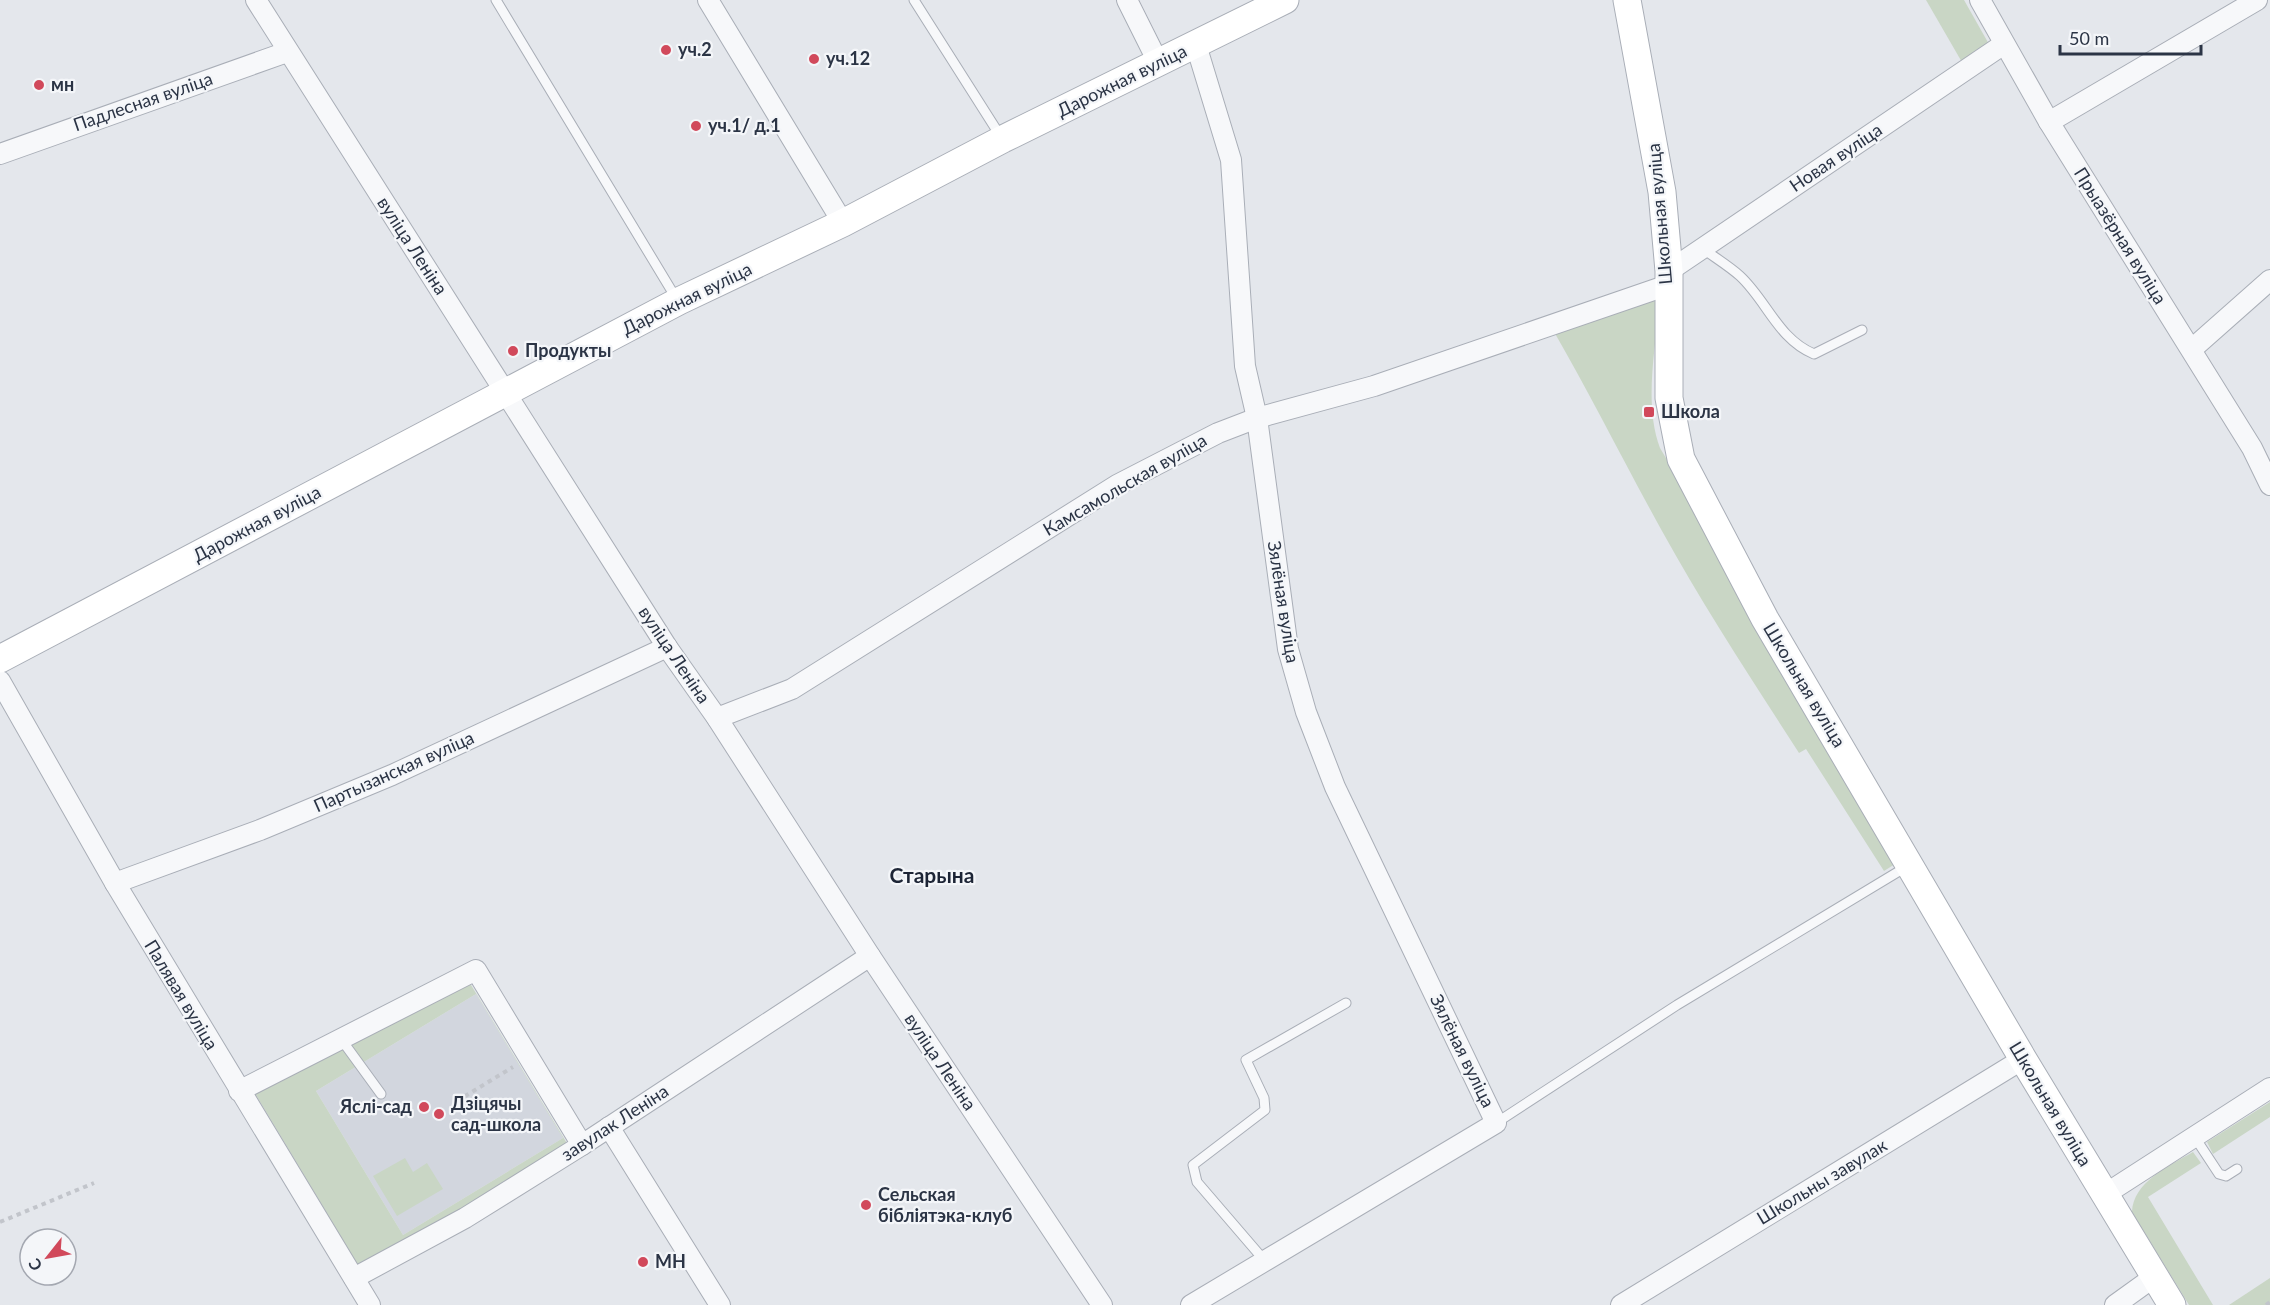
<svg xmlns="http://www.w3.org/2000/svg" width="2270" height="1305" viewBox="0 0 2270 1305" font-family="Lato,sans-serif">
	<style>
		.built { fill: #d2d6de }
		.green { fill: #c9d6c5; fill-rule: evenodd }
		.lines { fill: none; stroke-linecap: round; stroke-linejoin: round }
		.service-casing { stroke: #a9aeb7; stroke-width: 11 }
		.minor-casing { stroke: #a9aeb7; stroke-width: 22 }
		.secondary-casing { stroke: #a9aeb7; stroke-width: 29 }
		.path { stroke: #c2c5cb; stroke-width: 4; stroke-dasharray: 4.5 4.5; stroke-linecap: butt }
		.service { stroke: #f7f8fa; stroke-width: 9 }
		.minor { stroke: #f7f8fa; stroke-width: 20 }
		.secondary { stroke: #fff; stroke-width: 27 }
		.poi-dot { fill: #d1495b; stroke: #f4f6f9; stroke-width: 2 }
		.labels { text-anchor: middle; stroke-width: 4.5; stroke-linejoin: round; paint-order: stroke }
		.poi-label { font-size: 18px; font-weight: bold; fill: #2b3445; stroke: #f4f6f9; text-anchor: start }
		.street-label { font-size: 18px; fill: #2b3445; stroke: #f4f6f9 }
		.quarter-label { font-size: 21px; font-weight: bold; fill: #1d2536; stroke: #f4f6f9 }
	</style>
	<rect width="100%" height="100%" fill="#e4e7ec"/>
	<!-- built -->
	<path class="built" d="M 476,994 L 563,1138 L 403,1235 L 316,1091 Z"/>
	<!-- green -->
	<g class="green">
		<path d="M 1926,0 L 1964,0 L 1990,46 L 1963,64 Z"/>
		<path d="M 1653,297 L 1659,307 C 1655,352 1644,405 1660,448 L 1903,859 L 1884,871 L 1806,749 L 1799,753 C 1752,680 1704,607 1662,531 C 1625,464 1591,396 1553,330 Z"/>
		<path d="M 468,980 L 568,1145 L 457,1213 L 358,1265 L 253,1090 ZM 476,994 L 563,1138 L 403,1235 L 316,1091 Z"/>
		<path d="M 2270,1102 L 2270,1117 L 2213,1154 L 2207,1142 Z"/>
		<path d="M 2193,1152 L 2201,1163 L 2148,1197 L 2213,1305 L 2189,1305 L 2132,1212 C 2133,1182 2169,1166 2193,1152 Z"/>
		<path d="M 405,1158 L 413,1172 L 427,1163 L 443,1189 L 397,1216 L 373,1176 Z"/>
		<path d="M 2270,1278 L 2270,1305 L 2229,1305 Z"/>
	</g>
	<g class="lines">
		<defs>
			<g id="service">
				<path d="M 496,0 L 676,298"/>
				<path d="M 914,0 L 1001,137"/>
				<path d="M 1702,248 C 1714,257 1729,266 1740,276 C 1767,301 1778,339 1814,354 L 1862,330"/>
				<path d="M 341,1039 L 381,1094"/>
				<path d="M 1496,1123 L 1677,1005 L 1906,867"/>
				<path d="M 2194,1136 L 2219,1174 L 2226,1176 L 2237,1169"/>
				<path d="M 1264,1260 L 1197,1182 L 1193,1165 L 1265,1110 L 1264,1098 L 1246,1060 L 1346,1003"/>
			</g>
			<g id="minor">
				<path d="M 256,0 L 667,647 L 717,718 L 870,956 L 1102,1305"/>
				<path d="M 708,0 L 843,223"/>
				<path d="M 1127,0 L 1158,62"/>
				<path d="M 1980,0 L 2049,122 L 2252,448 L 2270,485"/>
				<path d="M 2049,122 L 2257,0"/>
				<path d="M 0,154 L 287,52"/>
				<path d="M 1669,271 L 2004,44"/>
				<path d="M 2192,349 L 2270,280"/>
				<path d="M 0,681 L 115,883 L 370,1305"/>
				<path d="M 717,718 L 792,689 L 1117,485 L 1218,433 L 1257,418 L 1374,386 L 1668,285"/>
				<path d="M 115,883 L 260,830 L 392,775 L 667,647"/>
				<path d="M 239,1091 L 476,970 L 582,1145"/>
				<path d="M 609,1127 L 720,1305"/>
				<path d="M 2104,1195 L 2270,1088"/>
				<path d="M 354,1278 L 465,1218 L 582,1145 L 870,956"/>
				<path d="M 1191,1305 L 1496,1123 L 1335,787 L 1306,712 L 1288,649 L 1257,418 L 1245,366 L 1231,160 L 1196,45"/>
				<path d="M 1621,1305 L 2023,1059"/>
				<path d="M 2115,1305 L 2154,1277"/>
			</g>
			<g id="secondary">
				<path d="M 1627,0 L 1662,192 L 1669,271 L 1669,398 L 1681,459 L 1765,619 L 2023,1059 L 2172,1305"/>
				<path d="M 0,659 L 679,301 L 843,223 L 1003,139 L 1285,0"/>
			</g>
		</defs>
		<!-- service casing -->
		<use href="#service" class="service-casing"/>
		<!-- minor casing -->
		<use href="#minor" class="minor-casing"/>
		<!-- secondary casing -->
		<use href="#secondary" class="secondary-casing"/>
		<!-- path -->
		<g class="path">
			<path d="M 457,1101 L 513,1067"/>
			<path d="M 0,1222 L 94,1183"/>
			<path d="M 2266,1305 L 2270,1302"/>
		</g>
		<!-- service -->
		<use href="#service" class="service"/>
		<!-- minor -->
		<use href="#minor" class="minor"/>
		<!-- secondary -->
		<use href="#secondary" class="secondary"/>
	</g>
	<!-- markers -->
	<g class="poi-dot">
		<circle cx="666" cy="50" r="6"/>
		<circle cx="814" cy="59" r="6"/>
		<circle cx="39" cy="85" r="6"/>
		<circle cx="696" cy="126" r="6"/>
		<circle cx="513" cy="351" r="6"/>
		<rect x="1643" y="406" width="12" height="12" rx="3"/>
		<circle cx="424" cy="1107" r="6"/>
		<circle cx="439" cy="1114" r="6"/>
		<circle cx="866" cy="1205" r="6"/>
		<circle cx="643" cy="1262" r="6"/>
	</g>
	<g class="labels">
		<!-- poi labels -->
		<g class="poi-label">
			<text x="678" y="56">уч.2</text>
			<text x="826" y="65">уч.12</text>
			<text x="51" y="91">мн</text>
			<text x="708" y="132">уч.1/ д.1</text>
			<text x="525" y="357">Продукты</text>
			<text x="1661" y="418">Школа</text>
			<text x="451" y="1110">Дзіцячы<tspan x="451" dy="21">сад-школа</tspan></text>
			<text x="412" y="1113" text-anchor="end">Яслі-сад</text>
			<text x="878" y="1201">Сельская<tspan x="878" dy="21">бібліятэка-клуб</tspan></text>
			<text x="655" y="1268">МН</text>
		</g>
		<!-- street labels -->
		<g class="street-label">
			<text transform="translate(1122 81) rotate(-26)" y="6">Дарожная вуліца</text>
			<text transform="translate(143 102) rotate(-19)" y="6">Падлесная вуліца</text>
			<text transform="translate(1836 158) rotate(-34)" y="6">Новая вуліца</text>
			<text transform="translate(1660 214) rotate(-95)" y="6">Школьная вуліца</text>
			<text transform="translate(2120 236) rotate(58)" y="6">Прыазёрная вуліца</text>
			<text transform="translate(412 246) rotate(57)" y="6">вуліца Леніна</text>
			<text transform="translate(687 299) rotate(-26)" y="6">Дарожная вуліца</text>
			<text transform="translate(1125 485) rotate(-30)" y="6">Камсамольская вуліца</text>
			<text transform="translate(257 524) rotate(-28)" y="6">Дарожная вуліца</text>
			<text transform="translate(1283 602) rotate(81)" y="6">Зялёная вуліца</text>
			<text transform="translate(674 655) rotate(56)" y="6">вуліца Леніна</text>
			<text transform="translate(1804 685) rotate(59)" y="6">Школьная вуліца</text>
			<text transform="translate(394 772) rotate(-24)" y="6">Партызанская вуліца</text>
			<text transform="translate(181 995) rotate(59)" y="6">Палявая вуліца</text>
			<text transform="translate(1462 1051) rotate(64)" y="6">Зялёная вуліца</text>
			<text transform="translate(940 1062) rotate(56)" y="6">вуліца Леніна</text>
			<text transform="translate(2050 1104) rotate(59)" y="6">Школьная вуліца</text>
			<text transform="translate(615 1123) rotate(-33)" y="6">завулак Леніна</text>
			<text transform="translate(1822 1182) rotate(-31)" y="6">Школьны завулак</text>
		</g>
		<!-- quarter labels -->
		<g class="quarter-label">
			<text x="932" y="883">Старына</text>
		</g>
	</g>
	<!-- north arrow -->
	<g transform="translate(48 1257) rotate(239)"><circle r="28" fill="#f4f6f9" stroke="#a4a8b1" stroke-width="1.5"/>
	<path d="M0-4.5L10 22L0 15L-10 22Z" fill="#d1495b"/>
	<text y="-9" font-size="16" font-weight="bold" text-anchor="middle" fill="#2b3445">С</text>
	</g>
	<!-- scale -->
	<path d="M2060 45v9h141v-9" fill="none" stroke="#2b3445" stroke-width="3"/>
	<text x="2069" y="45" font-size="18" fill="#2b3445" stroke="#f4f6f9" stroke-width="4.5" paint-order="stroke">50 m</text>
</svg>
